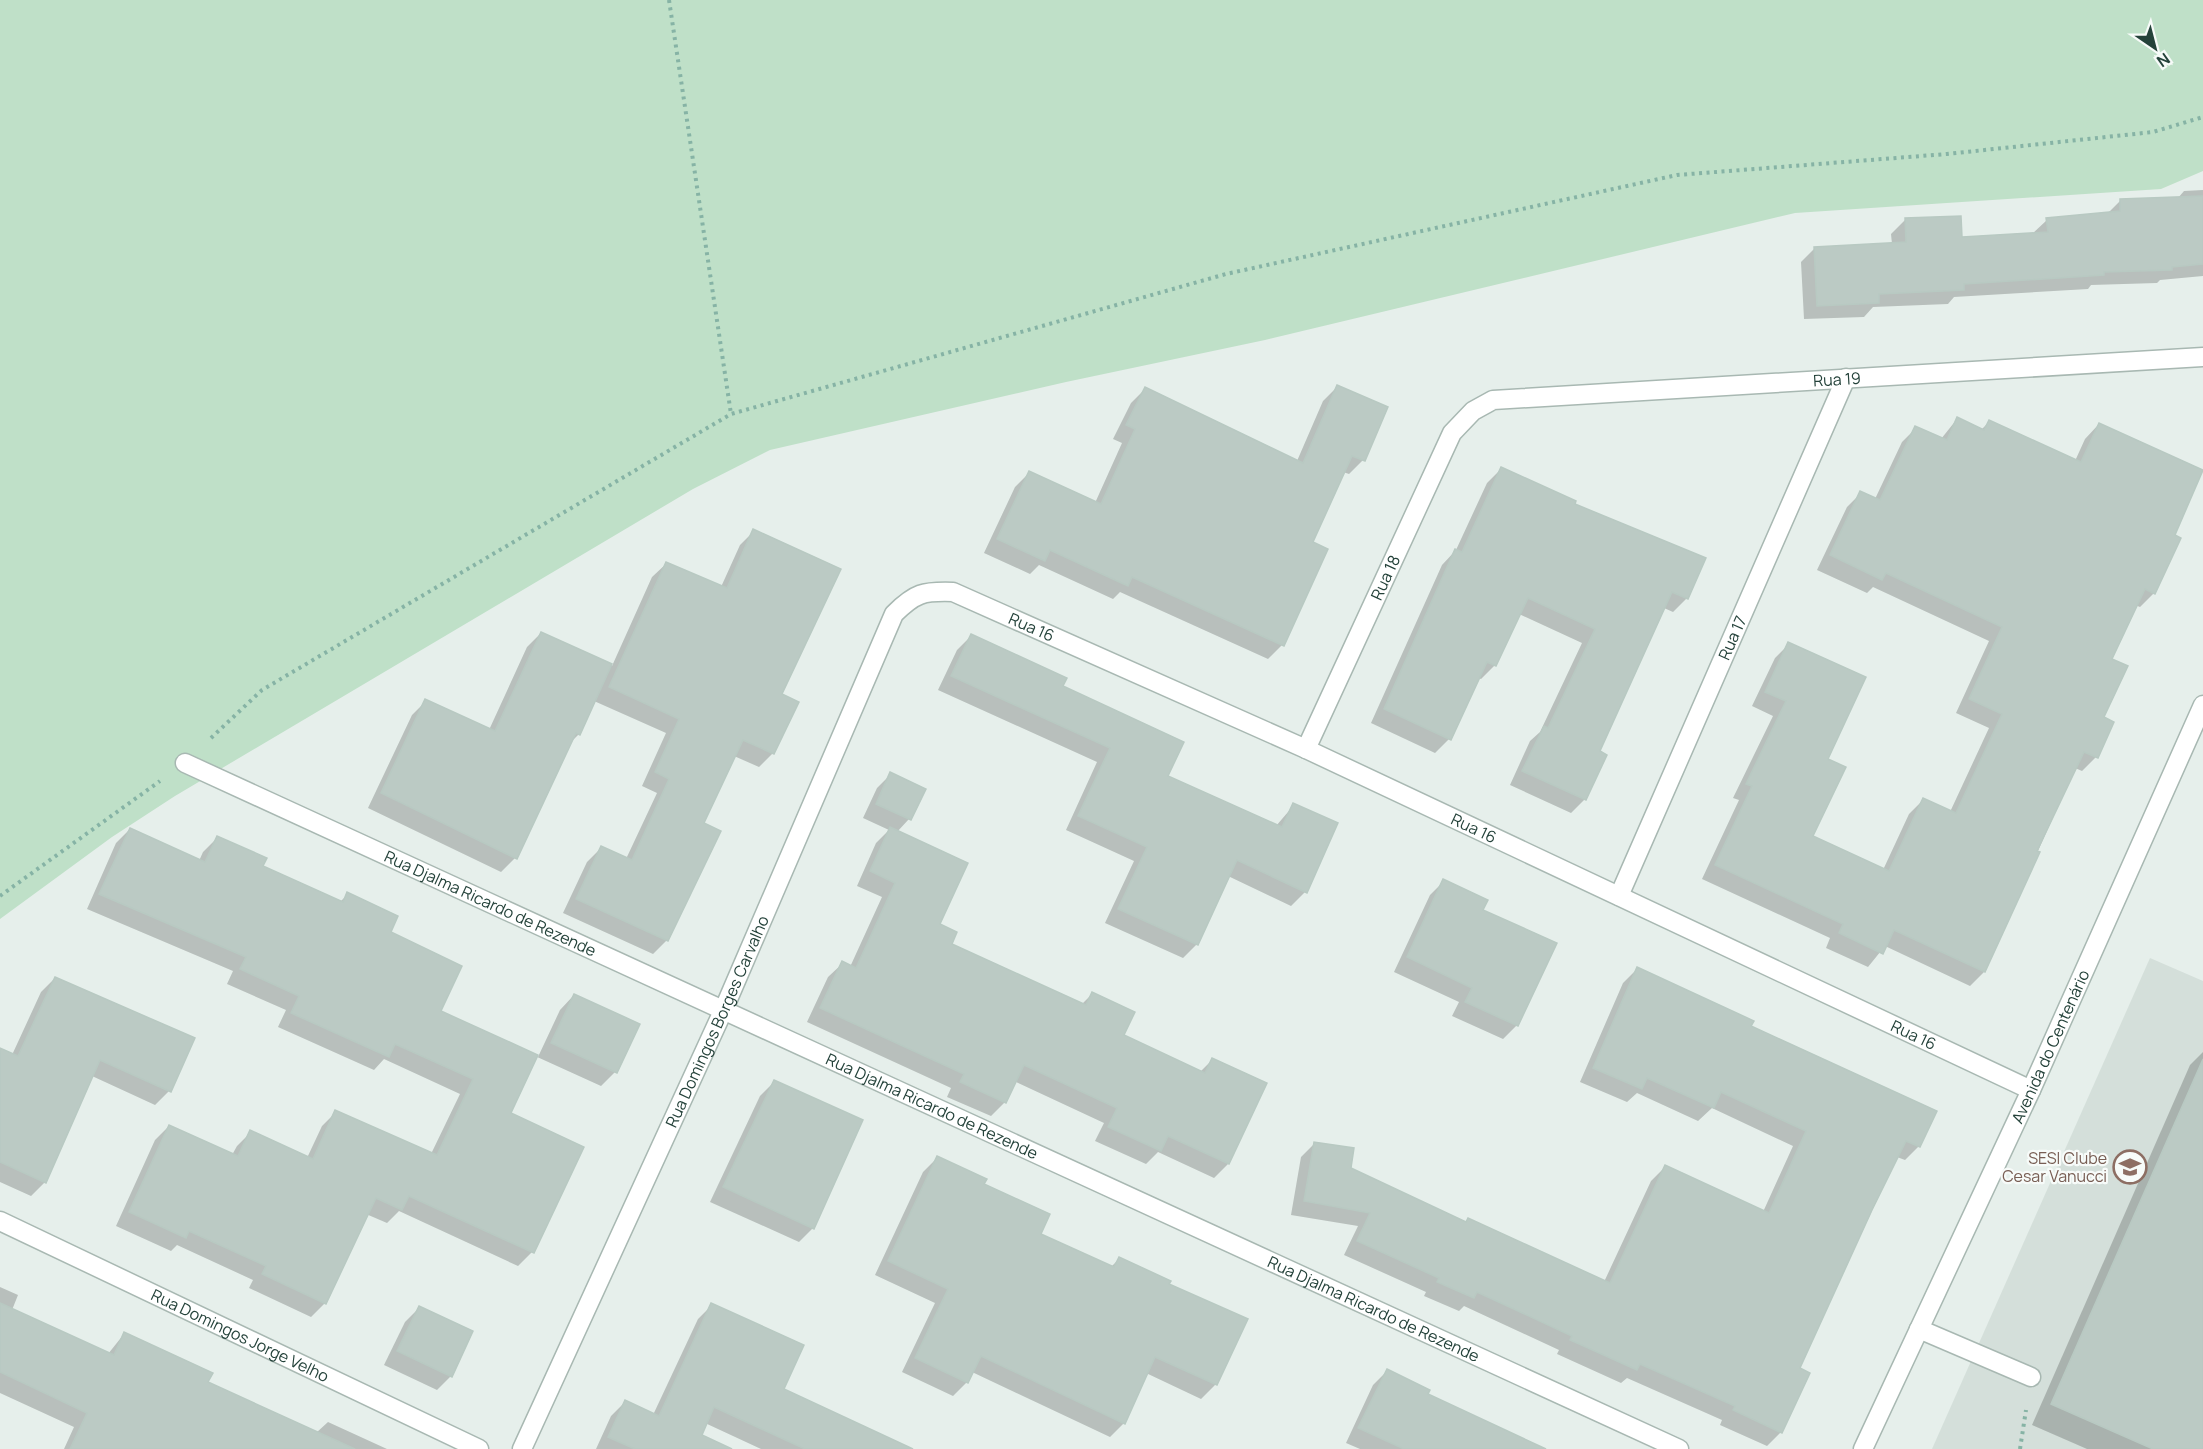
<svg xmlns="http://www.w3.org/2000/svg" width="2203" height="1449" viewBox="0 0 2203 1449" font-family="Manrope,sans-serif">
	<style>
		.built { fill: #d4dfda }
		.green { fill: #bfe0c8 }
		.shadow { fill: #0003 }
		.building { fill: #bbcac4; stroke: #b8c9c2; stroke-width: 1.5 }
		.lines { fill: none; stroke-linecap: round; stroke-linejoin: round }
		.minor-casing { stroke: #a8b8b2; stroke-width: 21 }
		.tertiary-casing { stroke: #a8b8b2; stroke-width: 21 }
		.path { stroke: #86b3a5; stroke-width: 4; stroke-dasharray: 3 4.5; stroke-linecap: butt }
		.minor { stroke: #fff; stroke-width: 18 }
		.tertiary { stroke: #fff; stroke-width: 18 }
		.labels { text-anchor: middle; stroke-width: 4.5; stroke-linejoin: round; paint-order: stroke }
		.street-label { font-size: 16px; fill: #24423a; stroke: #f7fbf9 }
		.education-label { font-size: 16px; fill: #785e54; stroke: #f7fbf9; text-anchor: end }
	</style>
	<rect width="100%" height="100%" fill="#e6efeb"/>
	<!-- built -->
	<path class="built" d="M 2150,958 L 2203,981 L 2203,1449 L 1932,1449 Z"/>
	<!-- green -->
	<path class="green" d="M 0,0 L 2203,0 L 2203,171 L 2161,189 L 1795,213 L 1265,340 L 1066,382 L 770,450 L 693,489 L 175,796 L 112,837 L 0,919 Z"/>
	<!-- shadow -->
	<g class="shadow">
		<path d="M 2203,190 L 2203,276 L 2160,280 L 2157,283 L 2091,285 L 2088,289 L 1954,297 L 1948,304 L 1873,307 L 1864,317 L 1804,319 L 1801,262 L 1815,248 L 1892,244 L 1891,234 L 1905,220 L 1961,238 L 2032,234 L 2047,220 L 2107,214 L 2121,200 L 2178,198 L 2184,191 Z"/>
		<path d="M 1337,387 L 1363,460 L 1349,474 L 1343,472 L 1311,542 L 1282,645 L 1268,659 L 1120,592 L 1113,599 L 1039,565 L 1030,574 L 984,553 L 1015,487 L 1029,473 L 1095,503 L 1122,443 L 1113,439 L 1131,403 L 1145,389 L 1297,461 L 1323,401 Z"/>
		<path d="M 1957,419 L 1981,430 L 1989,422 L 2075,461 L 2085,439 L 2099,424 L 2173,536 L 2154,593 L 2140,607 L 2135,605 L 2110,660 L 2096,757 L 2082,771 L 2075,768 L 1984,972 L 1970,986 L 1885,946 L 1868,967 L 1826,948 L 1830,938 L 1702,879 L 1739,800 L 1733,798 L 1773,716 L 1752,706 L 1775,658 L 1789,644 L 1826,760 L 1811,837 L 1883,870 L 1909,814 L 1923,800 L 1950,812 L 1989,728 L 1956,713 L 1989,641 L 1873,587 L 1867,593 L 1817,570 L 1847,507 L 1861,493 L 1875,499 L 1902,442 L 1916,428 L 1941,439 Z"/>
		<path d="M 1501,469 L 1573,505 L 1687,598 L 1673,612 L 1664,608 L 1598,752 L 1585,799 L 1571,813 L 1510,785 L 1530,741 L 1540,732 L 1582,643 L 1519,614 L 1495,665 L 1481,679 L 1478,678 L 1449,739 L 1435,753 L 1371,723 L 1442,565 L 1456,550 L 1487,483 Z"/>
		<path d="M 754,531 L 780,695 L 773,753 L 759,767 L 734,756 L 702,824 L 667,940 L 653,954 L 563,913 L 587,862 L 601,848 L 626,859 L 657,793 L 642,786 L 666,733 L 594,701 L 579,734 L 569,744 L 515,858 L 501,872 L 368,808 L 412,715 L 426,701 L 489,730 L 527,647 L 541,633 L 612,666 L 652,577 L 667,563 L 721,587 L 740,545 Z"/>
		<path d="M 971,636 L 1061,687 L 1166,776 L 1276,826 L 1294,805 L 1305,892 L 1291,906 L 1228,876 L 1197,944 L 1183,958 L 1105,923 L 1134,861 L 1066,830 L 1097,762 L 938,690 L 957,650 Z"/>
		<path d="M 891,774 L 924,790 L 909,819 L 897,832 L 950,944 L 1081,1005 L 1092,994 L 1122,1036 L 1200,1072 L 1213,1059 L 1265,1084 L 1228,1164 L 1214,1178 L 1158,1152 L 1146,1164 L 1095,1141 L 1104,1123 L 1014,1081 L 1005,1102 L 991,1116 L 947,1097 L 951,1088 L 807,1022 L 828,977 L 843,963 L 850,967 L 882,897 L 857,886 L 876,843 L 889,830 L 863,818 L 877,788 Z"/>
		<path d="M 130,829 L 199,861 L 203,852 L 217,838 L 261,867 L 340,902 L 348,894 L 389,933 L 439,1011 L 538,1057 L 560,1010 L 574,995 L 638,1025 L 615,1072 L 601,1086 L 535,1056 L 509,1114 L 532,1252 L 518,1266 L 399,1211 L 387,1223 L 366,1214 L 325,1303 L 311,1317 L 249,1288 L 253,1280 L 177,1245 L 171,1251 L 116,1226 L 155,1140 L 169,1126 L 232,1155 L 237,1146 L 251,1132 L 307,1158 L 322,1126 L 336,1112 L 431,1154 L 460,1094 L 384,1059 L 374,1070 L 278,1027 L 286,1010 L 227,984 L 233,971 L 87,909 L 116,843 Z"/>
		<path d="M 1444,881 L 1481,911 L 1517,1025 L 1503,1039 L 1452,1016 L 1459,1002 L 1394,972 L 1430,895 Z"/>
		<path d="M 1637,969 L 1749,1026 L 1919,1146 L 1905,1160 L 1897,1157 L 1798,1369 L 1781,1432 L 1767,1446 L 1720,1425 L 1722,1420 L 1627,1378 L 1621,1383 L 1557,1354 L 1559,1350 L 1464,1306 L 1459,1311 L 1424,1296 L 1426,1292 L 1344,1255 L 1358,1226 L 1291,1215 L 1301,1157 L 1315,1143 L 1350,1169 L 1465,1223 L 1468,1220 L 1604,1282 L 1651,1181 L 1665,1167 L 1763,1212 L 1793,1146 L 1712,1108 L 1698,1121 L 1637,1093 L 1627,1102 L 1580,1082 L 1623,983 Z"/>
		<path d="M 55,978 L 169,1091 L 155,1105 L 92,1076 L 45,1182 L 31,1196 L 0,1182 L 0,1049 L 12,1055 L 41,992 Z"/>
		<path d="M 2203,1052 L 2203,1449 L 2087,1449 L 2032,1425 L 2190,1065 Z"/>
		<path d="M 774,1082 L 813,1228 L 799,1242 L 710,1202 L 760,1096 Z"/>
		<path d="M 937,1158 L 982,1185 L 1039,1234 L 1111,1267 L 1119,1259 L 1167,1285 L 1246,1320 L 1215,1385 L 1201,1399 L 1146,1373 L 1124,1423 L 1110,1437 L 972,1372 L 967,1382 L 953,1396 L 902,1372 L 935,1303 L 875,1275 L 923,1172 Z"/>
		<path d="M 0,1287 L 18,1295 L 12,1310 L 108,1354 L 124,1334 L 207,1383 L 316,1433 L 328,1422 L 387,1449 L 64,1449 L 74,1427 L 0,1393 Z"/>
		<path d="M 712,1305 L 782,1390 L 859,1449 L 761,1449 L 705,1423 L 694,1449 L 596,1449 L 611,1416 L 625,1402 L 653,1415 L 698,1319 Z"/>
		<path d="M 419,1308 L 451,1376 L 437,1390 L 384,1365 L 405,1322 Z"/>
		<path d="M 1387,1371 L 1426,1394 L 1545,1449 L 1360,1449 L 1346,1443 L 1373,1385 Z"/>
	</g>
	<!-- building -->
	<g class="building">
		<path d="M 2203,196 L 2203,264 L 2172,267 L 2172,270 L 2104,272 L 2104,275 L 1964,284 L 1964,290 L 1879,294 L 1879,303 L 1817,306 L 1814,247 L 1906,242 L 1905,218 L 1961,216 L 1962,237 L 2048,232 L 2046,218 L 2120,211 L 2120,199 Z"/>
		<path d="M 1337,385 L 1388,407 L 1365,461 L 1352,456 L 1313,542 L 1328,549 L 1284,646 L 1132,577 L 1128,586 L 1050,550 L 1045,561 L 997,539 L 1029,471 L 1101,504 L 1135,429 L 1126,425 L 1145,387 L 1303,463 Z"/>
		<path d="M 1957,417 L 1984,430 L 1989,420 L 2081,462 L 2099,423 L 2203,470 L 2175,535 L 2181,538 L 2155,594 L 2145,589 L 2112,659 L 2128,666 L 2104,717 L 2114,722 L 2098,758 L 2084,752 L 2037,851 L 2040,852 L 1985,972 L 1894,930 L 1883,954 L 1839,933 L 1843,924 L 1715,865 L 1752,786 L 1746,784 L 1786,701 L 1765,692 L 1788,642 L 1866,677 L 1828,759 L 1846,767 L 1813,836 L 1889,871 L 1923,798 L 1956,813 L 2002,714 L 1969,699 L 2002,627 L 1886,573 L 1882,580 L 1830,555 L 1860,491 L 1880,500 L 1915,426 L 1947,440 Z"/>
		<path d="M 1501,467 L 1576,501 L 1575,504 L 1706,558 L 1688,599 L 1672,592 L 1600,751 L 1607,755 L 1586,800 L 1522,771 L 1544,726 L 1548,728 L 1595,629 L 1528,598 L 1496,666 L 1487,662 L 1451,740 L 1384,709 L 1455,549 L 1462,552 Z"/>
		<path d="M 753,529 L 841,569 L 782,694 L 799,702 L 774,754 L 743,740 L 704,823 L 721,831 L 668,941 L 576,899 L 601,846 L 632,860 L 669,779 L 655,772 L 679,719 L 609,687 L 666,562 L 727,588 Z"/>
		<path d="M 541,632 L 612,664 L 580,735 L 576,733 L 517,859 L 381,793 L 425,699 L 495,731 Z"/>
		<path d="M 971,634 L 1067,678 L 1063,686 L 1184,742 L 1168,776 L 1282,827 L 1293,803 L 1338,823 L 1307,893 L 1237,860 L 1198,945 L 1118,909 L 1147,847 L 1078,816 L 1110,748 L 951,676 Z"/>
		<path d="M 890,772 L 926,789 L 911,820 L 876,804 Z"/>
		<path d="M 890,827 L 968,863 L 940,924 L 957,932 L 952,944 L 1086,1005 L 1092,992 L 1135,1012 L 1124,1035 L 1205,1073 L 1212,1058 L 1267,1083 L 1229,1164 L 1168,1136 L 1161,1151 L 1108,1127 L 1117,1108 L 1024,1065 L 1006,1103 L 960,1082 L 964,1074 L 820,1008 L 842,961 L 856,968 L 895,883 L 870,871 Z"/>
		<path d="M 130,828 L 205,862 L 217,836 L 267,858 L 263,866 L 343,902 L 347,892 L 398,916 L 391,932 L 462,966 L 441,1011 L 538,1055 L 511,1113 L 584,1147 L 534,1253 L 409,1196 L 402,1210 L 376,1198 L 326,1304 L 262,1274 L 266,1266 L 189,1231 L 186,1238 L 129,1212 L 169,1125 L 238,1156 L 250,1130 L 313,1159 L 335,1110 L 437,1155 L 473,1079 L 395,1044 L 389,1057 L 291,1013 L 299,996 L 240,969 L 246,957 L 99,894 Z"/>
		<path d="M 1443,879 L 1488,900 L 1483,910 L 1557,943 L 1518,1026 L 1465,1002 L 1472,988 L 1407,957 Z"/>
		<path d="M 1637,967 L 1754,1021 L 1751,1026 L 1937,1111 L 1920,1147 L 1906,1141 L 1872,1210 L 1800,1368 L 1810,1373 L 1782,1433 L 1733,1410 L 1735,1406 L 1640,1364 L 1637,1370 L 1570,1340 L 1572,1336 L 1477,1292 L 1474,1298 L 1437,1282 L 1439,1278 L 1357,1241 L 1370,1213 L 1304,1201 L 1314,1142 L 1354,1148 L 1351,1168 L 1466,1222 L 1468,1218 L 1610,1283 L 1665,1165 L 1769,1213 L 1806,1131 L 1721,1092 L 1714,1108 L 1647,1078 L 1642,1089 L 1593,1068 Z"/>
		<path d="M 55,977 L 195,1038 L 171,1092 L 100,1060 L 46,1183 L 0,1162 L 0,1048 L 18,1056 Z"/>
		<path d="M 574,994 L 640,1024 L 617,1073 L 551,1043 Z"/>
		<path d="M 2203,1059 L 2203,1449 L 2153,1449 L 2051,1404 Z"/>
		<path d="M 774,1080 L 863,1120 L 814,1229 L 723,1187 Z"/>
		<path d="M 937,1156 L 987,1179 L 984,1184 L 1050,1214 L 1041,1234 L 1114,1267 L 1119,1257 L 1171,1281 L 1169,1284 L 1248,1319 L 1217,1385 L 1155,1357 L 1125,1424 L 981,1356 L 968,1383 L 915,1358 L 948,1289 L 888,1261 Z"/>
		<path d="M 0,1303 L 114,1355 L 124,1332 L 213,1373 L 208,1382 L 355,1449 L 70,1449 L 87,1413 L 0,1372 Z"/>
		<path d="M 711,1303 L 804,1345 L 784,1389 L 913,1449 L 805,1449 L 714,1407 L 702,1435 L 732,1449 L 635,1449 L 608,1437 L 625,1400 L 659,1416 Z"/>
		<path d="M 419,1306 L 473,1331 L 452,1377 L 397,1351 Z"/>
		<path d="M 1387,1369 L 1430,1390 L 1428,1394 L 1546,1449 L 1404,1449 L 1358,1428 Z"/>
	</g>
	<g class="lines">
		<defs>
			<g id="minor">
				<path id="s1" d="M 1306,749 L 1452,433 L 1473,411 L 1493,400 L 2203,357"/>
				<path id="s2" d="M 185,763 L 1679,1449"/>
				<path id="s3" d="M 1619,896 L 1846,378"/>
				<path id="s4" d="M 0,1221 L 479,1449"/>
				<path d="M 1919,1329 L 2031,1377"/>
				<path id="s5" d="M 522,1449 L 723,1011 L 894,614 C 915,593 923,591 953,592 L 1306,749 L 2031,1090"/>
			</g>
			<g id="tertiary">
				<path id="s6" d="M 1863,1449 L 2031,1090 L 2203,705"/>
			</g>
		</defs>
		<!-- minor casing -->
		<use href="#minor" class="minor-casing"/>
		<!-- tertiary casing -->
		<use href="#tertiary" class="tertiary-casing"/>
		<!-- path -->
		<g class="path">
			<path d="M 669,0 L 731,414"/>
			<path d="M 211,738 L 262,690 L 731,414 L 1226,274 L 1677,175 L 1947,154 L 2153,132 L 2203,117"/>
			<path d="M 0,896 L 160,781"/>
			<path d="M 2020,1449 L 2026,1410"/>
		</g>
		<!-- minor -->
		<use href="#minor" class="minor"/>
		<!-- tertiary -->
		<use href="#tertiary" class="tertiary"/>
	</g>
	<!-- icons -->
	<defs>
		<symbol id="school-ring" viewBox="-11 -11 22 22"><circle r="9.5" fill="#f7fbf9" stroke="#8d6e63" stroke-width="1.5"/><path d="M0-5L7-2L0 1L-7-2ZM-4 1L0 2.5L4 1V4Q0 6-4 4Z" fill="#8d6e63"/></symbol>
	</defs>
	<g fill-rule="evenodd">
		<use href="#school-ring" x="2111" y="1148" width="38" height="38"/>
	</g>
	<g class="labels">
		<!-- street labels -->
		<g class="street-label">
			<text dy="6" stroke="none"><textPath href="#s1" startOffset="746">Rua 19</textPath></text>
			<text dy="6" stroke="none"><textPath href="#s1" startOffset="189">Rua 18</textPath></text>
			<text dy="6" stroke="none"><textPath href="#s5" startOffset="1066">Rua 16</textPath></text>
			<text dy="6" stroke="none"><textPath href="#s3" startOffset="282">Rua 17</textPath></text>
			<text dy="6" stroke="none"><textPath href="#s5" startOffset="1552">Rua 16</textPath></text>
			<text dy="6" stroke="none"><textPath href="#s2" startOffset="336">Rua Djalma Ricardo de Rezende</textPath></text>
			<text dy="6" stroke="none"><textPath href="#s5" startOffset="470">Rua Domingos Borges Carvalho</textPath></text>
			<text dy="6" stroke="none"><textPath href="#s5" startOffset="2038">Rua 16</textPath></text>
			<text dy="6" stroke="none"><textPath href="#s6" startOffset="444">Avenida do Centenário</textPath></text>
			<text dy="6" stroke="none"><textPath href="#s2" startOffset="822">Rua Djalma Ricardo de Rezende</textPath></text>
			<text dy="6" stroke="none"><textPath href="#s2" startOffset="1308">Rua Djalma Ricardo de Rezende</textPath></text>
			<text dy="6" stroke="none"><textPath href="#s4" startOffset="266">Rua Domingos Jorge Velho</textPath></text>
		</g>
		<!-- education labels -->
		<g class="education-label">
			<text x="2107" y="1164">SESI Clube<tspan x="2107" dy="18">Cesar Vanucci</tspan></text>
		</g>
	</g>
	<!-- north arrow -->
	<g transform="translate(2155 48) rotate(145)" stroke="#f7fbf9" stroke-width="4.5" paint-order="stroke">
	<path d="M0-4.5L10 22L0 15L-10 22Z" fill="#24423a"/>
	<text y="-9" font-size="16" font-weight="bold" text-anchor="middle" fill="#24423a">N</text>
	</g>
</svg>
